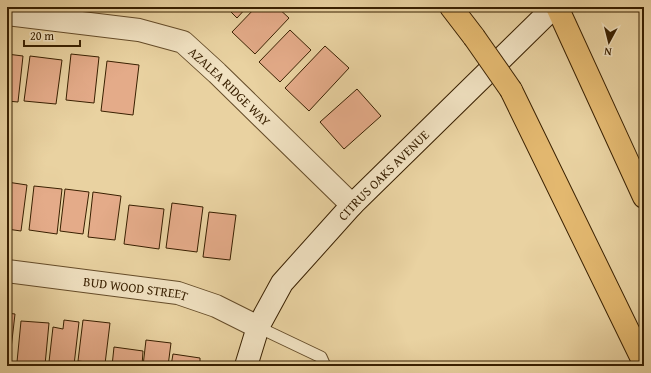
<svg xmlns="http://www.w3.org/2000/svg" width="651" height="373" viewBox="0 0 651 373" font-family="'Gentium Book Plus',serif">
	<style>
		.building { fill: #e4ab89; stroke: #392001 }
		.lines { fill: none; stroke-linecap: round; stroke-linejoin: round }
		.lane-casing { stroke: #654c29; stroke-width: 13 }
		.street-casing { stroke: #654c29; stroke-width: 24 }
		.secondary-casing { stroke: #392001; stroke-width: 24 }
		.highway-casing { stroke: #392001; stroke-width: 24 }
		.lane { stroke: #f1e2c2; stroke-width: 11 }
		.street { stroke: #f1e2c2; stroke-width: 22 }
		.secondary { stroke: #f1e2c2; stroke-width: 22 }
		.highway { stroke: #e4b970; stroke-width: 22 }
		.highway-bridge-casing { stroke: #392001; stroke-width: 24; stroke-linecap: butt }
		.highway-bridge { stroke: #e4b970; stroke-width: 22 }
		.labels { text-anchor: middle; stroke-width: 3.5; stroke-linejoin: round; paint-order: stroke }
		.street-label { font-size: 13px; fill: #392001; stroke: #f1e2c2 }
	</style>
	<rect width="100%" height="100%" fill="#e9d2a1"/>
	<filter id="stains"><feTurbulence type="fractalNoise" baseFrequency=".005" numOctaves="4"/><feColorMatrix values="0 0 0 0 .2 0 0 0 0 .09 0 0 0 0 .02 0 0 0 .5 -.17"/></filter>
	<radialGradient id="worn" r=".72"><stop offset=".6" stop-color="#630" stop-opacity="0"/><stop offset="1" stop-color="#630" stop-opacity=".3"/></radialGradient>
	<!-- building -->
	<g class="building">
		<path d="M 226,7 L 247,7 L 237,18 Z"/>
		<path d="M 256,7 L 277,7 L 289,18 L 255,54 L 232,32 Z"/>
		<path d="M 290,30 L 311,50 L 280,82 L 259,62 Z"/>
		<path d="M 325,46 L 349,68 L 309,111 L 285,88 Z"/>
		<path d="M 7,54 L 23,56 L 18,102 L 7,101 Z"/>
		<path d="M 71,54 L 99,57 L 94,103 L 66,100 Z"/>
		<path d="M 30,56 L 62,60 L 56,104 L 24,101 Z"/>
		<path d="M 107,61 L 139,65 L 133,115 L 101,111 Z"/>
		<path d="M 357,89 L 381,116 L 344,149 L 320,122 Z"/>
		<path d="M 7,182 L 27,185 L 21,231 L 7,229 Z"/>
		<path d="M 34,186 L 62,189 L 57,234 L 29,230 Z"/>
		<path d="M 65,189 L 89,192 L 83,234 L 60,231 Z"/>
		<path d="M 93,192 L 121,196 L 115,240 L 88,237 Z"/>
		<path d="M 172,203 L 203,207 L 197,252 L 166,248 Z"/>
		<path d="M 129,205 L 164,209 L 159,249 L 124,244 Z"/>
		<path d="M 209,212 L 236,215 L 230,260 L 203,257 Z"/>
		<path d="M 7,313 L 15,314 L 10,358 L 7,358 Z"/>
		<path d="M 64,320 L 79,322 L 74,365 L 49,362 L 53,327 L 63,329 Z"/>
		<path d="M 83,320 L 110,323 L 105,364 L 78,361 Z"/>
		<path d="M 21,321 L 49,323 L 45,365 L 17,362 Z"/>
		<path d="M 146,340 L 171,343 L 168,366 L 143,366 Z"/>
		<path d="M 114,347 L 143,351 L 142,366 L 112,366 Z"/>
		<path d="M 173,354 L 200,358 L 200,366 L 171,366 Z"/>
	</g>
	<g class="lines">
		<defs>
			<path id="lane" d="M 258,327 L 321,357 L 325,366"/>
			<g id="street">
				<path id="s1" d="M 7,14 L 139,30 L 183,42 L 217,73 L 352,205"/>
				<path id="s2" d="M 7,271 L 178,293 L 216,306 L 258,327"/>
			</g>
			<g id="secondary">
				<path id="s3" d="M 246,366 L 258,327 L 282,283 L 352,205 L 554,7"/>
			</g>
			<g id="highway">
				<path d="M 451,7 L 474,37"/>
				<path d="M 557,7 L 644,197"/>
				<path d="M 511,90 L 644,363"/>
			</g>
		</defs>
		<!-- lane casing -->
		<use href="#lane" class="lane-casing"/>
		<!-- street casing -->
		<use href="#street" class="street-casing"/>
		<!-- secondary casing -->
		<use href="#secondary" class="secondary-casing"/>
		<!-- highway casing -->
		<use href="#highway" class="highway-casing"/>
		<!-- lane -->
		<use href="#lane" class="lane"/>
		<!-- street -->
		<use href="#street" class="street"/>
		<!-- secondary -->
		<use href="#secondary" class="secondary"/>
		<!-- highway -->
		<use href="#highway" class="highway"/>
		<defs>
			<path id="highway-bridge" d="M 474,37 L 511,90"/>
		</defs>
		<!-- highway-bridge casing -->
		<use href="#highway-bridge" class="highway-bridge-casing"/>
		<!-- highway-bridge -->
		<use href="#highway-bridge" class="highway-bridge"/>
	</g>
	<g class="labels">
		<!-- street labels -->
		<g class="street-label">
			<text dy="5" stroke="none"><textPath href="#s1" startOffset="243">AZALEA RIDGE WAY</textPath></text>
			<text dy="5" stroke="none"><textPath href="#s3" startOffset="239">CITRUS OAKS AVENUE</textPath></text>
			<text dy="5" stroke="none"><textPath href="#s2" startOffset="130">BUD WOOD STREET</textPath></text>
		</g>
	</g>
	<!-- margin -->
	<rect width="651" height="373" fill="none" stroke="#e9d2a1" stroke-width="24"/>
	<rect x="8" y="8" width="635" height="357" fill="none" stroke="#392001" stroke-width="2"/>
	<rect x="12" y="12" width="627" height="349" fill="none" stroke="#392001"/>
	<!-- north arrow -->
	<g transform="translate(609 42) rotate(187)" stroke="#f1e2c2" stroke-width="3" paint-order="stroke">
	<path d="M0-3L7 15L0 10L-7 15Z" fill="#392001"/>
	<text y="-6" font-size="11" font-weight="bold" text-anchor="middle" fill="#392001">N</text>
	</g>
	<!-- scale -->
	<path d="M24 40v6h56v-6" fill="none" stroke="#392001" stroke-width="2"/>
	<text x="30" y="40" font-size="12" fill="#392001" stroke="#f1e2c2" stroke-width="3" paint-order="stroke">20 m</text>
	<rect width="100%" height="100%" filter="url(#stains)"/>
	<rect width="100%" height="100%" fill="url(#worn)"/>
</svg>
